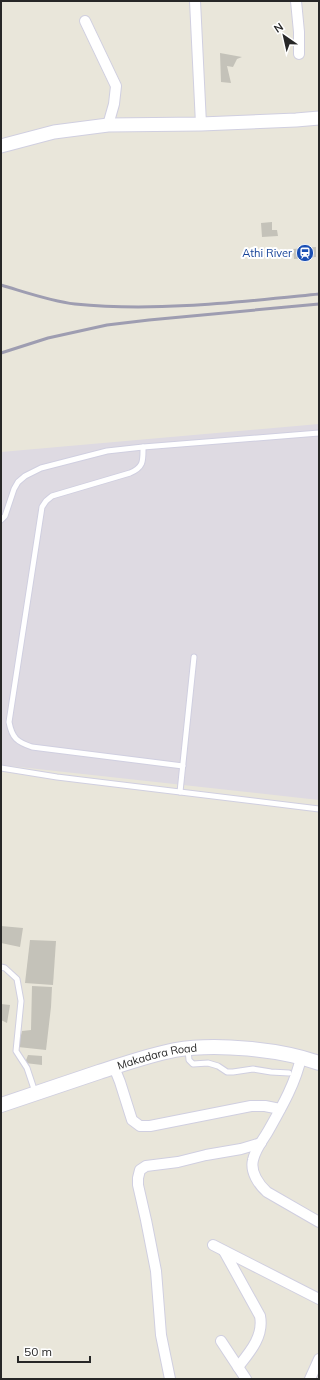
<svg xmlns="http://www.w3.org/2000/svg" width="320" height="1380" viewBox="0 0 320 1380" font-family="Mulish,sans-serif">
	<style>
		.industrial { fill: #dedae2 }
		.building { fill: #c4c2b9 }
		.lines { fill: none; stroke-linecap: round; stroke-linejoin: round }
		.service-casing { stroke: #d0cfe0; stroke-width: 7 }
		.minor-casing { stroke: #d0cfe0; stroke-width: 12 }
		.tertiary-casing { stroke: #d0cfe0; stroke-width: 15 }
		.secondary-casing { stroke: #d0cfe0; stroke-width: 16 }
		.service { stroke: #fff; stroke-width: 5 }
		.minor { stroke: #fff; stroke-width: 10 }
		.tertiary { stroke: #fff; stroke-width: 13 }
		.secondary { stroke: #fff; stroke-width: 14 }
		.rail { stroke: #9e9db1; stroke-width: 3 }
		.labels { text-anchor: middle; stroke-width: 4; stroke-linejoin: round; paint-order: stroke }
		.transit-label { font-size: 11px; fill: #164399; stroke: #fff; text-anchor: end }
		.street-label { font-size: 11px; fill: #272727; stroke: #fff }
	</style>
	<rect width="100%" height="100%" fill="#e9e6da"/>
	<!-- industrial -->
	<path class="industrial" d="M 319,424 L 319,800 L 1,765 L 1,452 Z"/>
	<!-- building -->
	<g class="building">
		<path d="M 220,53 L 242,57 L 237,59 L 233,67 L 227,66 L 231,83 L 221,82 Z"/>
		<path d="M 272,222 L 272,230 L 277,230 L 278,236 L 262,237 L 261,223 Z"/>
		<path d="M 316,247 L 316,257 L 294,259 L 293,249 Z"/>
		<path d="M 1,926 L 23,928 L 20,947 L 1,943 Z"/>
		<path d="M 30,940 L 56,941 L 53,985 L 25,983 Z"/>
		<path d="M 32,986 L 52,987 L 51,1007 L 46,1050 L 18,1047 L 22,1031 L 31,1030 Z"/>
		<path d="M 1,1004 L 10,1005 L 7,1023 L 1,1020 Z"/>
		<path d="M 28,1055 L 42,1056 L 42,1065 L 25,1063 Z"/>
	</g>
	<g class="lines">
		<defs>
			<g id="service">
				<path d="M 143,447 C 143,461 144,467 130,473 L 52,496 L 46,501 L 42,507 L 9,722 C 12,738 17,742 32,747 L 183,766"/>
				<path d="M 1,520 L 5,516 L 14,489 L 18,482 L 25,476 L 41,468 L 107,451 L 143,447 L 319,433"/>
				<path d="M 1,768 L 57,777 L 319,809"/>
				<path d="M 180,792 L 194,657"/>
				<path d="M 1,967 L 5,968 L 17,979 L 21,1001 L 16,1051 L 27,1068 L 35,1092"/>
				<path d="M 188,1050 L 189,1060 L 193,1064 L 208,1063 L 218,1066 L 227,1072 L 233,1072 L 253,1069 L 271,1072 L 289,1073"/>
			</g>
			<g id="minor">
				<path d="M 195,1 L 201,124"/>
				<path d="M 296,1 L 299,32 L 299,54"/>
				<path d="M 85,21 L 116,86 L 114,104 L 108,125"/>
				<path d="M 301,1057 C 296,1083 280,1110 267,1133 C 262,1141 255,1150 253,1160 C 250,1172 259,1185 267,1192 L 319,1222"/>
				<path d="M 114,1067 L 120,1082 L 132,1120 L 140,1126 L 150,1126 L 251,1106 L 265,1106 L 280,1109"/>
				<path d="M 213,1245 L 319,1299"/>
				<path d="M 224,1251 L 260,1316 C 264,1336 250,1352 238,1367"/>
				<path d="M 221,1341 L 246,1379"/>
				<path d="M 170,1379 L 161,1335 L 156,1271 L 146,1220 L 138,1185 L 138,1178 L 140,1170 L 146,1166 L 178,1162 L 206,1155 L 241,1149 L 261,1143"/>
				<path d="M 310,1379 L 319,1359"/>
			</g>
			<path id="tertiary" d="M 1,146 L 54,132 L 108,125 L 201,124 L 296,120 L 319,118"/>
			<g id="secondary">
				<path id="s1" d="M 1,1105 C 34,1094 66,1083 99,1072 C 124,1064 149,1055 175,1050 C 216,1043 280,1049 319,1063"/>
			</g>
		</defs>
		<!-- service casing -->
		<use href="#service" class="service-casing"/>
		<!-- minor casing -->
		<use href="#minor" class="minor-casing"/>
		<!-- tertiary casing -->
		<use href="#tertiary" class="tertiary-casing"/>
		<!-- secondary casing -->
		<use href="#secondary" class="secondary-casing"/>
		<!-- service -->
		<use href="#service" class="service"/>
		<!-- minor -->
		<use href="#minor" class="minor"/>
		<!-- tertiary -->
		<use href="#tertiary" class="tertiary"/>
		<!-- secondary -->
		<use href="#secondary" class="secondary"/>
		<!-- rail -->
		<g class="rail">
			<path d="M 1,285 C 25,292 50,301 75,304 C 155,312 239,302 319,294"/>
			<path d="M 1,353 L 48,338 L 107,325 L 149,320 L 319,304"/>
		</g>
	</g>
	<!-- icons -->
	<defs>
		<symbol id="station-disc" viewBox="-11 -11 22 22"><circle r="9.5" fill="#1a4fb4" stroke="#fff"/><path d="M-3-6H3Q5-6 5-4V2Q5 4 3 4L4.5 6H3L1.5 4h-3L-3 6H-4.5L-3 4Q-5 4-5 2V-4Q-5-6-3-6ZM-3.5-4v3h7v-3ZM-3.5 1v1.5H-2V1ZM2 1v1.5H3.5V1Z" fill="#fff"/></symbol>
	</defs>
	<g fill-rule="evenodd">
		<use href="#station-disc" x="295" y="243" width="20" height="20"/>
	</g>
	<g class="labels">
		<!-- transit labels -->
		<g class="transit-label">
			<text x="292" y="257">Athi River</text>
		</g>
		<!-- street labels -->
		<g class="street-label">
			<text dy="4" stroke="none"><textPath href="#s1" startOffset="164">Makadara Road</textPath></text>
		</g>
	</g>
	<!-- border -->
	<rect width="320" height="1380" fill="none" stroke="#272727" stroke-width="4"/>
	<!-- north arrow -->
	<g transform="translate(284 36) rotate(326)" stroke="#ffffff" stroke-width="3" paint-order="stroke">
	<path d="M0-3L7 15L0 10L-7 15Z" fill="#272727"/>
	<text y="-6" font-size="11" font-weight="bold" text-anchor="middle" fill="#272727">N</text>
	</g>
	<!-- scale -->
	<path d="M18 1356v6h72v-6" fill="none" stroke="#272727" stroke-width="2"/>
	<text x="24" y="1356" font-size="12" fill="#272727" stroke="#ffffff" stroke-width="3" paint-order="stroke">50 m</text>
</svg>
